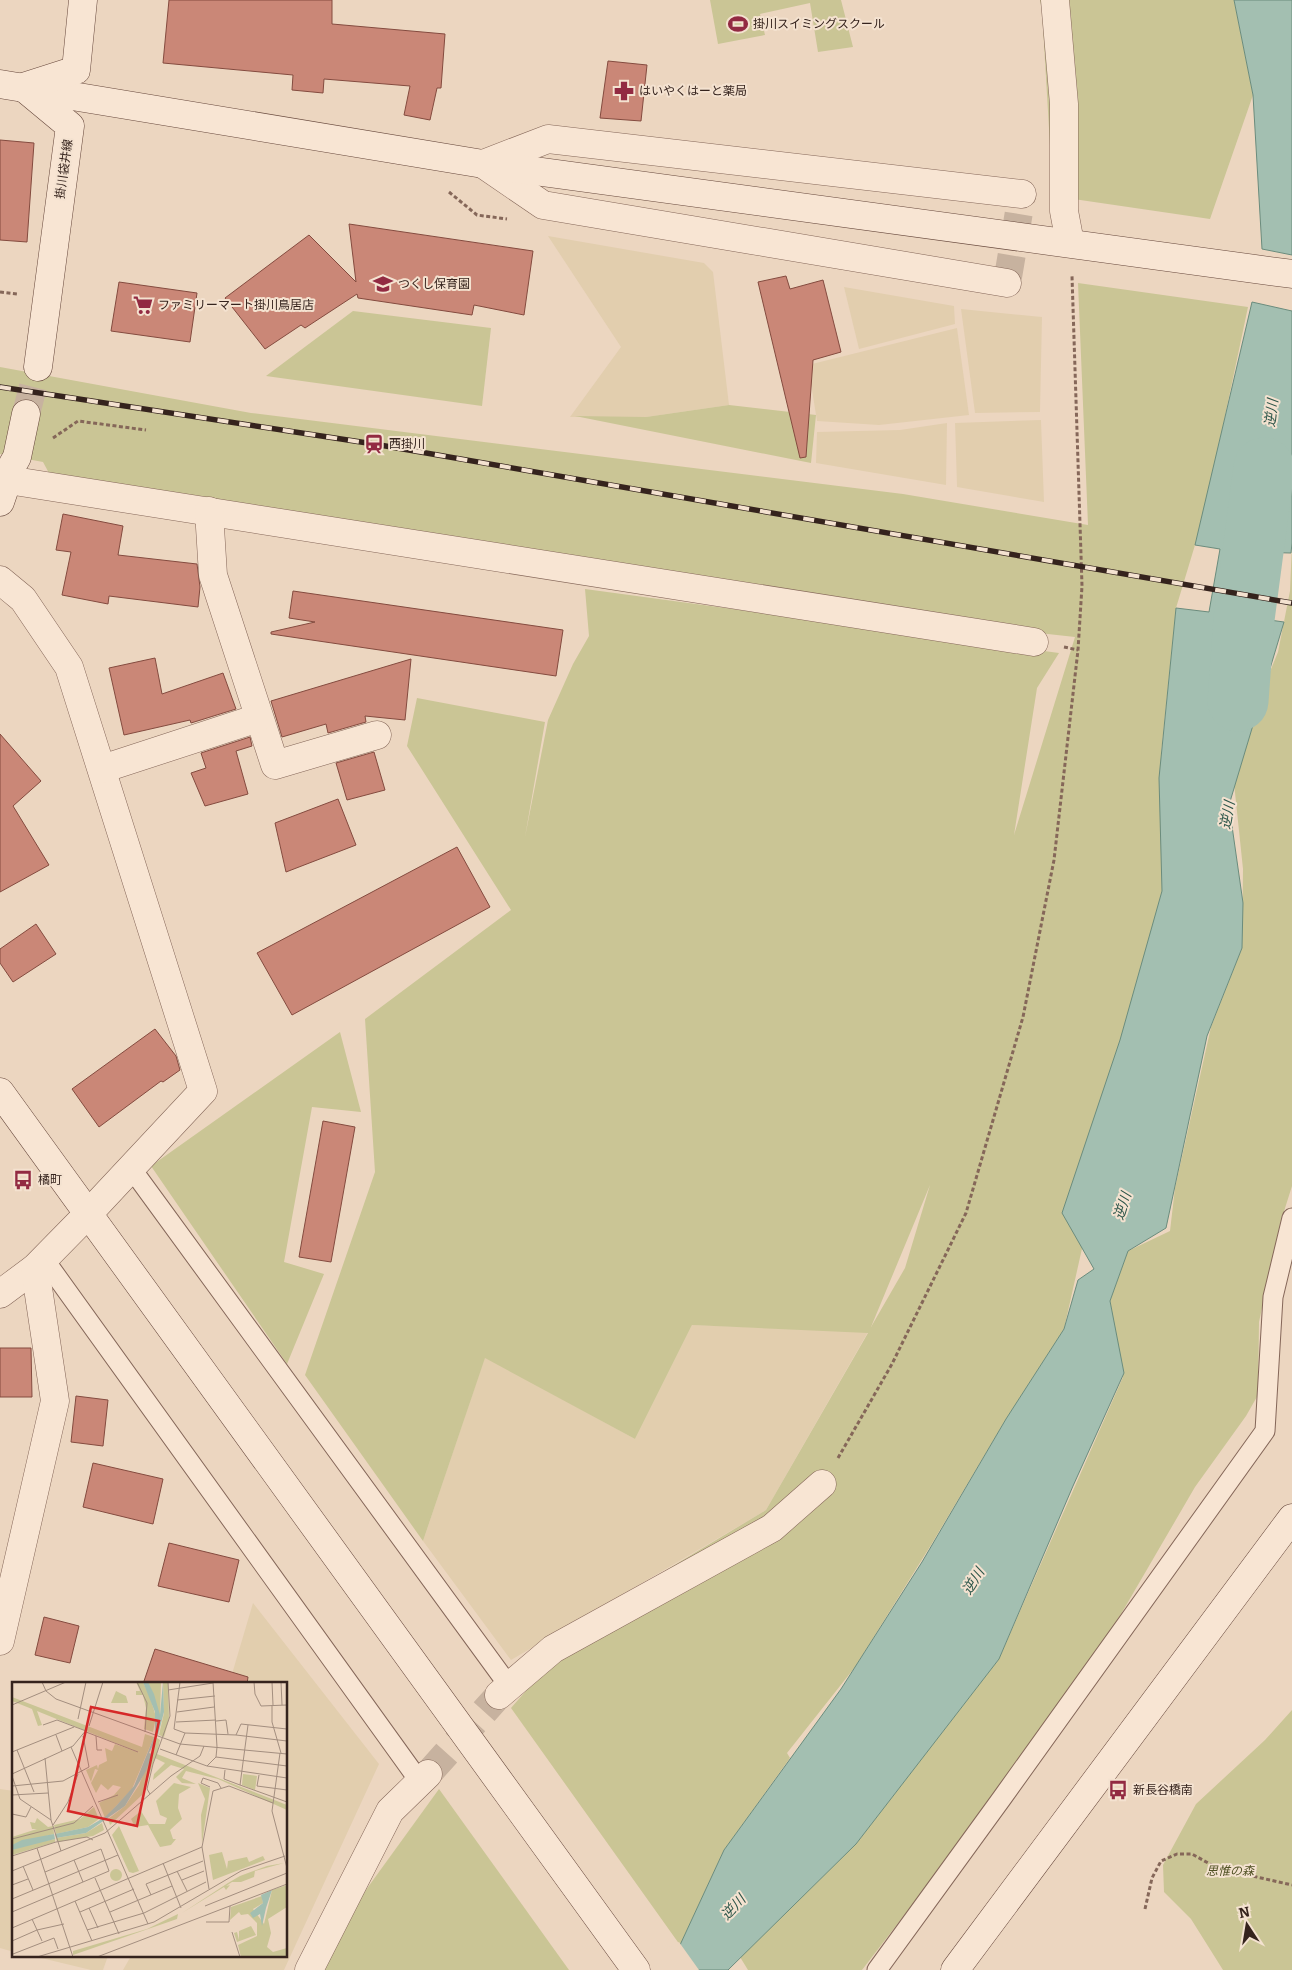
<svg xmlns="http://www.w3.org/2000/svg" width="1292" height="1970" viewBox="0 0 1292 1970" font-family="Bitter,'Noto Sans JP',serif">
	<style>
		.farmland { fill: #e2ceae }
		.green { fill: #cac595; fill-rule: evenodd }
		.water { fill: #a3bfb1; stroke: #6b8c7d }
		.pier { fill: #ecd6c0 }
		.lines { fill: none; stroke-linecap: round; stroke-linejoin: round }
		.river { stroke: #a3bfb1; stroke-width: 61 }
		.building { fill: #ca8777; stroke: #844b3f }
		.street-tunnel { stroke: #c7b29f; stroke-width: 28; stroke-dasharray: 28 14; stroke-linecap: butt }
		.secondary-tunnel { stroke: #c7b29f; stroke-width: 28; stroke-dasharray: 28 14; stroke-linecap: butt }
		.lane-casing { stroke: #856759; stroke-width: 21 }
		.street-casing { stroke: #856759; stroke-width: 29 }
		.secondary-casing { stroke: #67483c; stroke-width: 29 }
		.path { stroke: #856759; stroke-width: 3; stroke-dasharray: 4 2.5; stroke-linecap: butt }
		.lane { stroke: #f8e5d3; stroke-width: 19 }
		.street { stroke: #f8e5d3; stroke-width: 28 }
		.secondary { stroke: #f8e5d3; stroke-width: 28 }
		.rail-casing { stroke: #35231d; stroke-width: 5.5 }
		.rail { stroke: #f4e2d0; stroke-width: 4; stroke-dasharray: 11; stroke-linecap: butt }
		.labels { text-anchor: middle; stroke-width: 4; stroke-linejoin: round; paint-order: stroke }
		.poi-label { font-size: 12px; fill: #35231d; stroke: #f4e2d0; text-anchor: start }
		.street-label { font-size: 12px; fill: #35231d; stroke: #f4e2d0 }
		.park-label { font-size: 12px; font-style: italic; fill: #505124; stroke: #f4e2d0 }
		.water-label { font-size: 14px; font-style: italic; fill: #2c5549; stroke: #f4e2d0 }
		.inset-road { fill: none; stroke: #a38e7f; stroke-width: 1 }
		.view { fill: #d62828; fill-opacity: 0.15; stroke: #d62828; stroke-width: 2.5 }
		.inset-edge { fill: none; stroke: #35231d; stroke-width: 2.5 }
	</style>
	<rect width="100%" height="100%" fill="#ecd6c0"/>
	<!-- farmland -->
	<g class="farmland">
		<path d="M 548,236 L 704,263 L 713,272 L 729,405 L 646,417 L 570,417 L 621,347 Z"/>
		<path d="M 844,287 L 954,306 L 955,324 L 859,349 Z"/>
		<path d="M 961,309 L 1042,317 L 1040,412 L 975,413 Z"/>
		<path d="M 957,328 L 969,415 L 879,425 L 817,421 L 808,365 Z"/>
		<path d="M 1041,420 L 1044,502 L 957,487 L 955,423 Z"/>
		<path d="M 947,423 L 946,485 L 816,463 L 817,432 L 900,430 Z"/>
		<path d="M 692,1325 L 868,1332 L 766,1510 L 511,1660 L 423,1541 L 485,1357 L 635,1439 Z"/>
		<path d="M 253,1603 L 379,1764 L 284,1970 L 123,1970 L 131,1956 L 286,1956 L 286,1684 L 229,1684 Z"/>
		<path d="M 0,1789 L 14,1791 L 14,1952 L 0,1948 Z"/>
		<path d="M 33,1956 L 108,1956 L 103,1970 L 91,1970 Z"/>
	</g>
	<!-- green -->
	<g class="green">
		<path d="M 710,0 L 841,0 L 853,47 L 818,52 L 810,3 L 760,14 L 765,35 L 718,44 Z"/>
		<path d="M 1040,0 L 1234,0 L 1253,95 L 1210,219 L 1053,196 L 1042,10 Z"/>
		<path d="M 1078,283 L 1248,307 L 1198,544 L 1195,545 L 1176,608 L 1161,754 L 1162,891 L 1064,1329 L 1006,1419 L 931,1545 L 855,1667 L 787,1753 L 790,1758 L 724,1850 L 680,1945 L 511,1708 L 593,1614 L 766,1510 L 868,1333 L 692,1325 L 635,1439 L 485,1358 L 423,1541 L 305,1375 L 375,1172 L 365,1019 L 511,910 L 407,746 L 417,698 L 545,722 L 525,837 L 548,720 L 573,664 L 589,636 L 585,589 L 1059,653 L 1037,688 L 1014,835 L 1075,637 L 941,622 L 50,475 L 43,462 L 0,454 L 0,367 L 251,413 L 903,494 L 1088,525 ZM 930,1185 L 905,1268 L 871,1327 Z"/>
		<path d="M 353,311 L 491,328 L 482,406 L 266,376 Z"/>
		<path d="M 729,405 L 816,415 L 811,463 L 575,416 L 646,417 Z"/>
		<path d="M 1292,544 L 1292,1186 L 1280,1224 L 1259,1322 L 1258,1395 L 1246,1416 L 1195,1487 L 1075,1693 L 862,1970 L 748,1970 L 740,1957 L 856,1844 L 999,1659 L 1123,1377 L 1110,1301 L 1128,1251 L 1170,1231 L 1175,1188 L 1211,1027 L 1242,948 L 1243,869 L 1232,764 L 1278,652 L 1290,591 Z"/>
		<path d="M 340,1032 L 361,1112 L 312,1107 L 284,1262 L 324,1274 L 287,1364 L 151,1166 Z"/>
		<path d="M 1292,1710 L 1292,1970 L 1223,1970 L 1191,1919 L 1164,1892 L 1163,1865 L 1196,1804 L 1265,1740 Z"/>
		<path d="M 439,1789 L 569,1970 L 308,1970 Z"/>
	</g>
	<!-- water -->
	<g class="water">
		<path d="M 1234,0 L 1292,0 L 1292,255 L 1262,249 L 1253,95 Z"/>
		<path d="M 1252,302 L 1292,311 L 1292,543 L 1291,553 L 1247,552 L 1233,615 L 1284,622 L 1229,805 L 1243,903 L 1242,948 L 1207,1036 L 1166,1228 L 1128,1251 L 1110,1301 L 1124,1373 L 1073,1486 L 999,1659 L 856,1844 L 728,1970 L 631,1970 L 680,1945 L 724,1850 L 841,1689 L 922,1562 L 1006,1419 L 1064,1329 L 1078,1280 L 1094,1269 L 1062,1213 L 1120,1040 L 1162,891 L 1159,778 L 1176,608 L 1209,612 L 1220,549 L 1195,545 Z"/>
	</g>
	<!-- pier -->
	<path class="pier" d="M 679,1942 L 699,1970 L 628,1970 L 630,1968 Z"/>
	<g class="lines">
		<!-- river -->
		<path class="river" d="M 1238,701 L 1244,619 L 1264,468"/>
	</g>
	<!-- building -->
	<g class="building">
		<path d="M 169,0 L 332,0 L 332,24 L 445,34 L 441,88 L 437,88 L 430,120 L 404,115 L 410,86 L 324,79 L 323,93 L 292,90 L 293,75 L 163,63 Z"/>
		<path d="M 608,61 L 647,65 L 641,121 L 600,118 Z"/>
		<path d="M 0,140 L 34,143 L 27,242 L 0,240 Z"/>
		<path d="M 349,224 L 533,251 L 524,315 L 474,305 L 472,315 L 358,298 L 357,294 L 305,328 L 301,325 L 265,349 L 225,298 L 309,235 L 356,282 Z"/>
		<path d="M 786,276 L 790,289 L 823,280 L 841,352 L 813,360 L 806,457 L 800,458 L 758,282 Z"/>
		<path d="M 119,282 L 197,293 L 190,342 L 111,331 Z"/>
		<path d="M 63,514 L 123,526 L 118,555 L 197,564 L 200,587 L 198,607 L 109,596 L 108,604 L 62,595 L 71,552 L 56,550 Z"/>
		<path d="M 293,591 L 563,630 L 556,676 L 271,634 L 271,632 L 315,622 L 289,618 Z"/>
		<path d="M 155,658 L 162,694 L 223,673 L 236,709 L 191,723 L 190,720 L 124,735 L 109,668 Z"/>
		<path d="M 411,659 L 405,720 L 365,716 L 366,722 L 328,733 L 326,724 L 282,737 L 271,701 Z"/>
		<path d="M 0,734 L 41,781 L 13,806 L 49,865 L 0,892 Z"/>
		<path d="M 250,737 L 252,746 L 236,751 L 248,794 L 205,806 L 191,773 L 206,768 L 201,753 Z"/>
		<path d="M 374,752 L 385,790 L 347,800 L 336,763 Z"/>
		<path d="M 338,799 L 356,845 L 286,872 L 275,823 Z"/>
		<path d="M 457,847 L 490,907 L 292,1015 L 257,953 Z"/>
		<path d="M 36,924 L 56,954 L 13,982 L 0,963 L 0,949 Z"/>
		<path d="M 155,1029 L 176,1056 L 180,1070 L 163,1082 L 161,1081 L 99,1127 L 72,1089 Z"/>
		<path d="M 323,1121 L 355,1127 L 331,1262 L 299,1257 Z"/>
		<path d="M 0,1348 L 31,1348 L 32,1397 L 0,1397 Z"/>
		<path d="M 76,1396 L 108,1400 L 103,1446 L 71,1442 Z"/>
		<path d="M 93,1463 L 163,1479 L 153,1524 L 83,1507 Z"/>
		<path d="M 169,1543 L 239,1560 L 229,1602 L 158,1586 Z"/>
		<path d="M 44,1617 L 79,1626 L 70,1663 L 35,1655 Z"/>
		<path d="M 155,1649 L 248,1677 L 247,1684 L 143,1684 Z"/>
	</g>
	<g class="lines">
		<!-- street-tunnel -->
		<g class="street-tunnel">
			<path d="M 1007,283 L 1022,194"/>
			<path d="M 428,1774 L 499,1695"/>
		</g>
		<!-- secondary-tunnel -->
		<path class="secondary-tunnel" d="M 26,414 L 38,367"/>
		<defs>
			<g id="lane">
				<path d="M 131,1168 L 509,1686"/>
				<path d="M 44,1259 L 420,1782"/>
				<path d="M 877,1970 L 1002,1798 L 1265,1431 L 1273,1297 L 1292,1218"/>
			</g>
			<g id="street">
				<path d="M 1055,0 L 1064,104 L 1064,211 L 1070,243"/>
				<path d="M 1007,283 L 543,205 L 483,164 L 548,139 L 1022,194"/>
				<path d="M 8,480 L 1034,642"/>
				<path d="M 209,511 L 213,575 L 275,765 L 377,735"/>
				<path d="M 0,580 L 23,599 L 69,667 L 203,1091 L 88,1214 L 35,1268 L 0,1294"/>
				<path d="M 102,769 L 258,718"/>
				<path d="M 0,1641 L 55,1401 L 35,1268"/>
				<path d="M 499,1695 L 553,1649 L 772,1528 L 822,1484"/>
				<path d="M 309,1970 L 390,1811 L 428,1774"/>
			</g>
			<g id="secondary">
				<path d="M 0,84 L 483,164 L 1292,274"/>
				<path d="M 38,367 L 70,126 L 23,87 L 76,70 L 83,0"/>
				<path d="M 0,502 L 13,464 L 17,457 L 26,414"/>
				<path d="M 0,1092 L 636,1970"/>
				<path d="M 955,1970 L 1292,1518"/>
			</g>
		</defs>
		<!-- lane casing -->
		<use href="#lane" class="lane-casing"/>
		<!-- street casing -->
		<use href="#street" class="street-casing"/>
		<!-- secondary casing -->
		<use href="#secondary" class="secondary-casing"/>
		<!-- path -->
		<g class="path">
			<path d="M 449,192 L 477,215 L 507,219"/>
			<path d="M 0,292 L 17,294"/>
			<path d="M 53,438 L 78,421 L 146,430"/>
			<path d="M 1064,647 L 1078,650"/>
			<path d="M 838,1458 L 892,1364 L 966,1213 L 1023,1017 L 1054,860 L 1078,650 L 1082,586 L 1072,276"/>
			<path d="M 1145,1909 L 1152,1878 L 1161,1861 L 1177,1854 L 1192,1854 L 1217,1868 L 1292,1885"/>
		</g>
		<!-- lane -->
		<use href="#lane" class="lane"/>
		<!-- street -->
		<use href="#street" class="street"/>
		<!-- secondary -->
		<use href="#secondary" class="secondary"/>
		<defs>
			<path id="rail" d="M 0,387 L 374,444 L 1292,603"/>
		</defs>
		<!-- rail casing -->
		<use href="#rail" class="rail-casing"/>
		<!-- rail -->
		<use href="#rail" class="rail"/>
	</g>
	<!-- icons -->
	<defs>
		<symbol id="stadium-bare" viewBox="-9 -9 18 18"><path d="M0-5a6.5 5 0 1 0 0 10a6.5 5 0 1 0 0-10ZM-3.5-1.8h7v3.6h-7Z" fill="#922a42" stroke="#f4e2d0" stroke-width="2.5" paint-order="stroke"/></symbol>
		<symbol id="pharmacy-bare" viewBox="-9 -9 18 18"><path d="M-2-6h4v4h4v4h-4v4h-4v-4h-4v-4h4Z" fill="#922a42" stroke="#f4e2d0" stroke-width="2.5" paint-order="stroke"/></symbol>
		<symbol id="school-bare" viewBox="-9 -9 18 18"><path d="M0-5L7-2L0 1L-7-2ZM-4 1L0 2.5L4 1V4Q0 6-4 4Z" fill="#922a42" stroke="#f4e2d0" stroke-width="2.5" paint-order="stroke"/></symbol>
		<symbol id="supermarket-bare" viewBox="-9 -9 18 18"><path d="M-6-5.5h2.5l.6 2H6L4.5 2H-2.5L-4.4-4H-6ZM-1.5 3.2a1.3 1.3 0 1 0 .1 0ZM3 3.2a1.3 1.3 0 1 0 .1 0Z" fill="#922a42" stroke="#f4e2d0" stroke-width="2.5" paint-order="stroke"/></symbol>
		<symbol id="station-bare" viewBox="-9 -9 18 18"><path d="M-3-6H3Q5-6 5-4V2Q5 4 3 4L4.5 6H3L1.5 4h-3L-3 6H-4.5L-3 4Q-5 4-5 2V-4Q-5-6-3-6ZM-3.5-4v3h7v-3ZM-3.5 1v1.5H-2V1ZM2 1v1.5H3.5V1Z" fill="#922a42" stroke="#f4e2d0" stroke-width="2.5" paint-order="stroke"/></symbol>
		<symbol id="bus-bare" viewBox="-9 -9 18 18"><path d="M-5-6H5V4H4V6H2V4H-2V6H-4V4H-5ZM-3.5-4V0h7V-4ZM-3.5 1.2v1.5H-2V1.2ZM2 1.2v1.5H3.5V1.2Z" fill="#922a42" stroke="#f4e2d0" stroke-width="2.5" paint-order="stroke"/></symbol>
	</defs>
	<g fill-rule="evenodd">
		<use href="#stadium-bare" x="724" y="10" width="28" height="28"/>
		<use href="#pharmacy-bare" x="610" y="77" width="28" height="28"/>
		<use href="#school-bare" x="369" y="270" width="28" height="28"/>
		<use href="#supermarket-bare" x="129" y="291" width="28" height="28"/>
		<use href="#station-bare" x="360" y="430" width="28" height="28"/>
		<use href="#bus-bare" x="9" y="1166" width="28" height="28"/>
		<use href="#bus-bare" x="1104" y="1776" width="28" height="28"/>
	</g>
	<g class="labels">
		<!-- poi labels -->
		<g class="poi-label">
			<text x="753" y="28">掛川スイミングスクール</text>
			<text x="639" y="95">はいやくはーと薬局</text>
			<text x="398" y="288">つくし保育園</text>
			<text x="158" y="309">ファミリーマート掛川鳥居店</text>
			<text x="389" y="448">西掛川</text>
			<text x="38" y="1184">橘町</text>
			<text x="1133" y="1794">新長谷橋南</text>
		</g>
		<!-- street labels -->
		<g class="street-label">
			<text transform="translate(64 169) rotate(-82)" y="4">掛川袋井線</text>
		</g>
		<!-- park labels -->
		<g class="park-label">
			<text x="1230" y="1875">思惟の森</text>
		</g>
		<!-- water labels -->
		<g class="water-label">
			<text transform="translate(1271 413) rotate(-83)" y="5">逆川</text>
			<text transform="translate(1227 815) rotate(-80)" y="5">逆川</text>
			<text transform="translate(1122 1206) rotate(-72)" y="5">逆川</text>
			<text transform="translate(973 1581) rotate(-58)" y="5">逆川</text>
			<text transform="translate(733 1907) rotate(-47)" y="5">逆川</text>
		</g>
	</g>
	<!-- overview -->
	<g transform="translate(12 1682)">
		<rect width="275" height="275" fill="#ecd6c0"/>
		<path d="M 124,0 L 131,0 L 138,15 L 144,35 L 141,50 L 132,47 L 134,26 L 131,13 L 124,13 L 124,9 L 128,9 ZM 135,0 L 149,0 L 148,35 ZM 151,0 L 156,0 L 157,37 L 152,55 L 147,53 L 152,31 ZM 104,9 L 114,14 L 116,21 L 99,21 ZM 0,15 L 130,65 L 133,52 L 142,55 L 120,107 L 93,136 L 87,121 L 102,113 L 109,105 L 101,103 L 96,108 L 89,102 L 84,111 L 79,101 L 86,88 L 83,87 L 79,100 L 74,88 L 85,83 L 86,87 L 87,83 L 95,79 L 93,66 L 100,69 L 103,62 L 128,71 L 25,29 L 30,43 L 26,44 L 20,27 L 0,19 ZM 145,56 L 148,58 L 145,72 L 275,123 L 275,128 L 206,97 L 174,89 L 170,96 L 184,102 L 170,101 L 164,95 L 172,87 L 159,83 L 141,98 L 142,92 L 153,81 L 143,76 L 130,113 L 98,143 L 96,137 L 113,124 L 127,103 ZM 231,92 L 245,94 L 243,108 L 230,103 ZM 162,101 L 179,105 L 167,112 L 166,126 L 170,137 L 158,148 L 161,157 L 164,157 L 159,163 L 148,165 L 136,143 L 123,145 L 119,137 L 129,129 L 137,142 L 153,142 L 155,136 L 148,133 L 144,119 ZM 186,101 L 198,106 L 190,162 L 189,133 L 193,117 ZM 82,125 L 87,137 L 76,145 L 44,152 L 42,143 L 68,137 ZM 25,136 L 36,145 L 41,144 L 42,152 L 0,163 L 0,155 L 25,147 L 20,147 L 18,140 L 23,141 ZM 90,141 L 92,148 L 81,154 L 45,160 L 44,156 L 74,151 ZM 107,144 L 127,189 L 121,191 L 117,190 L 100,153 ZM 43,157 L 43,160 L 0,173 L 0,168 L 12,163 ZM 210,170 L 215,187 L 216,179 L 235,175 L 237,180 L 251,174 L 253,178 L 201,198 L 197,173 ZM 272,181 L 243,189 L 242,195 L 229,200 L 220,200 L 214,204 L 218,203 L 214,208 L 212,205 L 170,231 L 216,201 L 228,194 L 255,184 ZM98 193a6 6 0 1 1 12 0a6 6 0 1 1-12 0ZM 275,203 L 275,225 L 256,237 L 259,251 L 255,265 L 261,270 L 275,266 L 275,275 L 229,275 L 226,263 L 245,254 L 245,241 L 236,232 L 229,233 L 227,230 L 218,238 L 219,225 L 250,214 L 251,221 L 241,227 L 252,242 L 260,208 ZM 166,232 L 165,237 L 61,273 L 61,269 L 135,247 ZM 239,244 L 244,253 L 225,260 L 222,251 L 225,250 L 227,258 L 227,249 Z" fill="#cac595"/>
		<path d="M 131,0 L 136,0 L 142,12 L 148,33 L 151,0 L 152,30 L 146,53 L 143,52 L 143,30 ZM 142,55 L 145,56 L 137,71 L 140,72 L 134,89 L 113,124 L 74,151 L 44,156 L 43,152 L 76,145 L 93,135 L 105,123 L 122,104 ZM 42,152 L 43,157 L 0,168 L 0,163 L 10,158 ZM 260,208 L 254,226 L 250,244 L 248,232 L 241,236 L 238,231 L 251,221 L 249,213 Z" fill="#a3bfb1"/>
		<path class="inset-road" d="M 30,0 L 34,9 L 44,17 L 168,62 L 275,72M 103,0 L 122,0M 125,0 L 135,21 L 133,50M 168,0 L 162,47 L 173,51 L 224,53 L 229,42 L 275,47M 201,0 L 205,65 L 204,75 L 195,84 L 275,96M 242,0 L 243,12 L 249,24 L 275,23M 260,0 L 261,23M 269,0 L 270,23M 156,8 L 201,1M 165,18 L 203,14M 0,23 L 54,0M 260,23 L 260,40 L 269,71M 165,30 L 202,25M 66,37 L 74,0M 204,39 L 214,38 L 216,52M 164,40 L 204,38M 31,43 L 45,38 L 74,49M 236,43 L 228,103 L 275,120M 77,44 L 91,0M 74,50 L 126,70M 44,53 L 50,69M 224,53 L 275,59M 84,54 L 85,68 L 90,68M 59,65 L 136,242M 148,67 L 195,84M 5,68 L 22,110M 0,70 L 62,45M 268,71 L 260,129 L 275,186M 164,73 L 173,51M 204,75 L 275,84M 33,76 L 39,138 L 49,169M 213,88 L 212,97 L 228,103M 0,92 L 61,64 L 75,47M 247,93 L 245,104 L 275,108M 0,94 L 8,117 L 39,138M 0,104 L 51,99 L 77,85 L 71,54M 198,105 L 189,101 L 191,96 L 206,101 L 209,106M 138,112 L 135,107 L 141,82 L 158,34 L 156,0M 0,113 L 36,111M 86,120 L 106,113M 0,132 L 14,135 L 19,125M 41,143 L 56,120 L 66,92M 0,157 L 62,141 L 81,124M 25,166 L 61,275M 0,174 L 44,160 L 75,155 L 81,158M 62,178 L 71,200M 151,181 L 169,226M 11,184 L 21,208M 0,189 L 93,151 L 159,94 L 188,74 L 192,64M 165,189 L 175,209M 83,196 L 107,252M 170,198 L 192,189M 0,203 L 16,197M 197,207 L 190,165 L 201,109 L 217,104 L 261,121M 139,213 L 134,202 L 191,179M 0,217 L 106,173M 63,219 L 80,259M 193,224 L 275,191M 77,226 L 86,246M 0,230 L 97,189 L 89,167 L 33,190M 68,230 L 122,207M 98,230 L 160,204M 20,237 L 30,259M 194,240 L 217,240 L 218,224M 0,246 L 190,165M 75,248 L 132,231 L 194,200M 220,250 L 228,275M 0,259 L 25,248 L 52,242M 1,272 L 42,256 L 46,267M 25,275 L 142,240 L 229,189 L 273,174M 85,275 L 275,202"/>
		<path class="view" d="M 79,25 L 147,39 L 125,144 L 56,129 Z"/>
		<rect width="275" height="275" class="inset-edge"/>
	</g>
	<!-- north arrow -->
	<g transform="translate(1247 1925) rotate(348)" stroke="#f4e2d0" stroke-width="4" paint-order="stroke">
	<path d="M0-4L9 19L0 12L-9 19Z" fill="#35231d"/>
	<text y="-8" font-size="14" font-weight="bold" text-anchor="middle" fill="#35231d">N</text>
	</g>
</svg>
